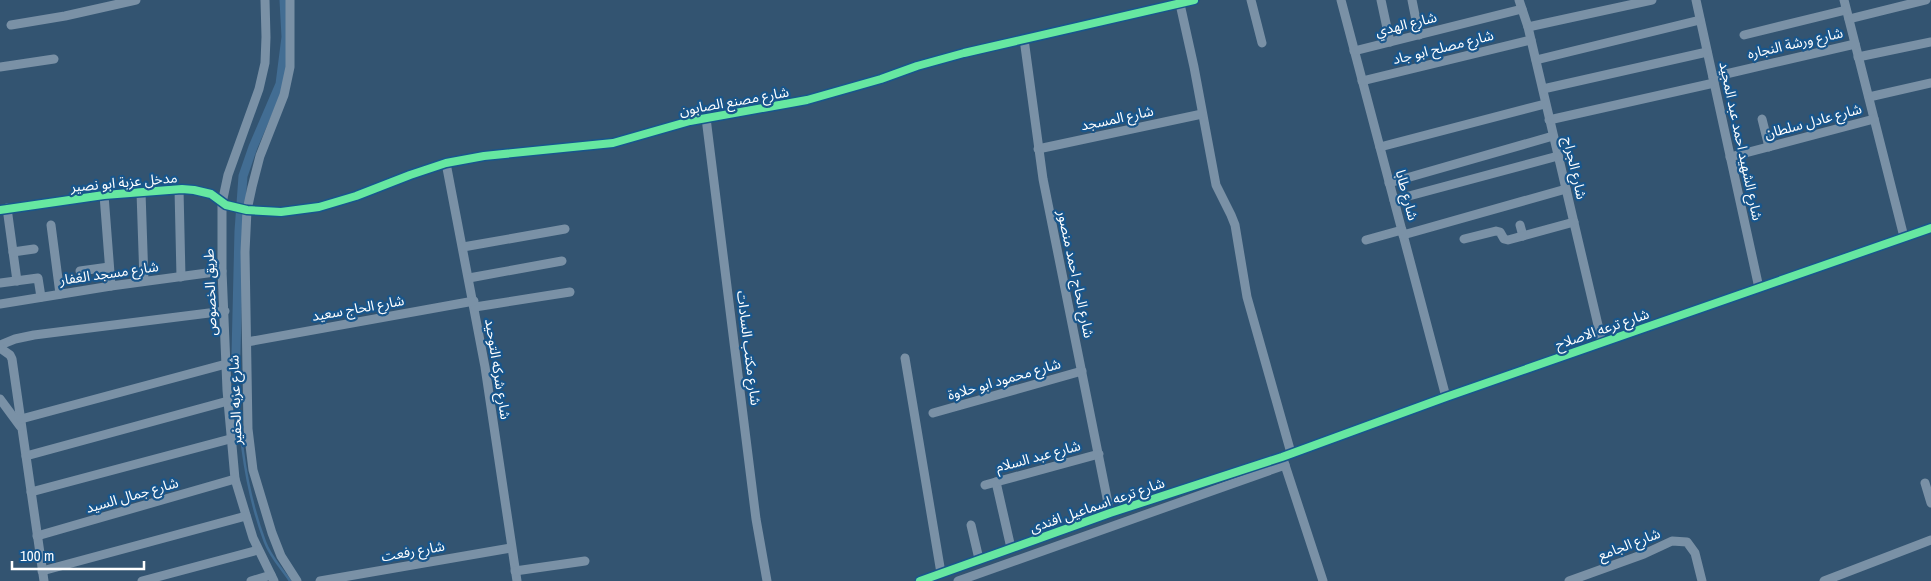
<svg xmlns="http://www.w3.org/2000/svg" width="1931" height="581" viewBox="0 0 1931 581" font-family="'Archivo Narrow','Noto Sans Arabic',sans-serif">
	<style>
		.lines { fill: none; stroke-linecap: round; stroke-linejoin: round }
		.stream { stroke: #426d93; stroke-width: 2.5 }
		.canal { stroke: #426d93; stroke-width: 9 }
		.street { stroke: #7a91a6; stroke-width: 9 }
		.cycleway-casing { stroke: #18568c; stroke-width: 11 }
		.cycleway { stroke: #66e7a1; stroke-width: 8 }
		.labels { text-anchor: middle; stroke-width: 4.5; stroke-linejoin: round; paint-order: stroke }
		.street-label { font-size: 14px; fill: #fff; stroke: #18568c }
	</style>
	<rect width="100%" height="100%" fill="#335471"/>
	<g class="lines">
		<!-- stream -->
		<path class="stream" d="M 236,354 C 238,418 242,481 265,542 C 270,556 282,569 290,581"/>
		<!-- canal -->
		<path class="canal" d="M 236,354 L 239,231 L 243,176 L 253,147 L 280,84 L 286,37 L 284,0"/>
		<!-- street -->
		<g class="street">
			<path d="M 265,0 L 266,37 L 265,63 L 259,89 L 228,175 L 222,203 L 222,271 L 227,390 L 235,479 L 253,538 L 274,581"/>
			<path d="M 290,0 L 290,67 L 284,95 L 260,156 L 252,187 L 247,210 L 245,252 L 248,429 L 253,470 L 272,533 L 281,556 L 297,581"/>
			<path d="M 1251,0 L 1262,43"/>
			<path d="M 1341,0 L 1446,397"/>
			<path d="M 1381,0 L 1390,42"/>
			<path d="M 1412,0 L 1419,35"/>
			<path d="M 1519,0 L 1528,27 L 1602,342"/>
			<path d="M 1696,0 L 1759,288"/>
			<path d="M 1844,0 L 1904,237"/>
			<path d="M 1180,4 L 1194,67 L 1216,185 L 1231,215 L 1235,225 L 1247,297 L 1291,453"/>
			<path d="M 1849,19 L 1926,0"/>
			<path d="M 11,25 L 65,16 L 136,0"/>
			<path d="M 1528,27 L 1652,0"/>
			<path d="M 1744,35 L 1846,10"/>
			<path d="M 1024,39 L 1043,179 L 1110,513"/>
			<path d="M 1354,51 L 1522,9"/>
			<path d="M 1858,57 L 1931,42"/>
			<path d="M 1536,60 L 1700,20"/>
			<path d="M 0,67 L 54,59"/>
			<path d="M 1713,77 L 1855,44"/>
			<path d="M 1362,81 L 1531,40"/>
			<path d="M 1543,89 L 1707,52"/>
			<path d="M 1869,97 L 1931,83"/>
			<path d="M 706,118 L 756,519 L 767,581"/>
			<path d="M 1762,119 L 1769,147"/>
			<path d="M 1549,120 L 1714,83"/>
			<path d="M 1380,147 L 1545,104"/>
			<path d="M 1038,149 L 1202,114"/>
			<path d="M 1730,157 L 1874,119"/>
			<path d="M 446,163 L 485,367 L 517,581"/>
			<path d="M 1389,183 L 1553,136"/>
			<path d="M 179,189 L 181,277"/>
			<path d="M 141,192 L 144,281"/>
			<path d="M 104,195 L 111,286"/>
			<path d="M 1394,200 L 1558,156"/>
			<path d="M 7,208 L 17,281"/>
			<path d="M 0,210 L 104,195 L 182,189 L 194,190 L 211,194 L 226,205 L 247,210 L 281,212 L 319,207 L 356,196 L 410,175 L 446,163 L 484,156 L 613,143 L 690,121 L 807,100 L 881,79 L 917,66 L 964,53 L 1194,0"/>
			<path d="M 51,225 L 60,294"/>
			<path d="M 1520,225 L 1523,236"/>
			<path d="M 1403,235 L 1566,189"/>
			<path d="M 1464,239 L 1496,231 L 1500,232 L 1504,239 L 1508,240 L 1574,222"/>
			<path d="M 1366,240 L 1402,230"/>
			<path d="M 463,247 L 565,229"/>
			<path d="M 13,252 L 34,249"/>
			<path d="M 80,271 L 109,267"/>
			<path d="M 469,278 L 562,261"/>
			<path d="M 0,283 L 38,278 L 41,297"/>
			<path d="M 0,304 L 111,286 L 222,271"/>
			<path d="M 475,307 L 570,292"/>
			<path d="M 247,342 L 474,301"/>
			<path d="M 0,345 L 15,339 L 34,335 L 225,311"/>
			<path d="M 0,348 L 10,355 L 12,359 L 44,581"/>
			<path d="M 905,358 L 941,573"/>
			<path d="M 0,399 L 20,426"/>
			<path d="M 933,413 L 1082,371"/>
			<path d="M 21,419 L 226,364"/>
			<path d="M 26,456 L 228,401"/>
			<path d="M 1283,459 L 1323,581"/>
			<path d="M 996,482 L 1011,548"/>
			<path d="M 1925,483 L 1931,503"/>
			<path d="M 985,485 L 1099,454"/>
			<path d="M 31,492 L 230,439"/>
			<path d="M 971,525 L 979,559"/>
			<path d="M 37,536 L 235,479"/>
			<path d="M 42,571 L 246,516"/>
			<path d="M 515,571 L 585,561"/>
			<path d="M 142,581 L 258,550"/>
			<path d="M 251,581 L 271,575"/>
			<path d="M 320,581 L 511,548"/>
			<path d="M 920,581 L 1110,513 L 1282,457 L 1446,397 L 1931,228"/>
			<path d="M 958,581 L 1285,465"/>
			<path d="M 1569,581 L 1644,554 L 1672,541 L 1687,542 L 1695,553 L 1702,581"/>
			<path d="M 1824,581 L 1931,540"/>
		</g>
		<defs>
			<g id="cycleway">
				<path d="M 0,210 L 104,195 L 182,189 L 194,190 L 211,194 L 226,205 L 247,210 L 281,212 L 319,207 L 356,196 L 410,175 L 446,163 L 484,156 L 613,143 L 690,121 L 807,100 L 881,79 L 917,66 L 964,53 L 1194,0"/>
				<path d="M 920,581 L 1110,513 L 1282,457 L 1446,397 L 1931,228"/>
			</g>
		</defs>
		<!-- cycleway casing -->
		<use href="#cycleway" class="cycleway-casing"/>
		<!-- cycleway -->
		<use href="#cycleway" class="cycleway"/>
	</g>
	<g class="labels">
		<!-- street labels -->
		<g class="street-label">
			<text transform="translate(1406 24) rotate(-14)" y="5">شارع الهدي</text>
			<text transform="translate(1795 43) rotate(-13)" y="5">شارع ورشة النجاره</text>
			<text transform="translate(1443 47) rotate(-14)" y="5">شارع مصلح ابو جاد</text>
			<text transform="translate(734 101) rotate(-10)" y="5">شارع مصنع الصابون</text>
			<text transform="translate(1117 118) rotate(-12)" y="5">شارع المسجد</text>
			<text transform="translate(1813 121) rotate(-15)" y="5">شارع عادل سلطان</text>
			<text transform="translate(1741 141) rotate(78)" y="5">شارع الشهيد احمد عبد المجيد</text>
			<text transform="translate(1575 168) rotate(77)" y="5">شارع الجراج</text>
			<text transform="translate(124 182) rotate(-5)" y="5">مدخل عزبة ابو نصير</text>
			<text transform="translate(1407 195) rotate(75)" y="5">شارع طابا</text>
			<text transform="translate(109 273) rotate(-8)" y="5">شارع مسجد الغفار</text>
			<text transform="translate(1076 274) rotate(78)" y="5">شارع الحاج احمد منصور</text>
			<text transform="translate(210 292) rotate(-92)" y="5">طريق الخصوص</text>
			<text transform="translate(358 308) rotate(-10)" y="5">شارع الحاج سعيد</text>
			<text transform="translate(1602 329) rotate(-19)" y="5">شارع ترعه الاصلاح</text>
			<text transform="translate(749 348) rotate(83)" y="5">شارع مكتب السادات</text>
			<text transform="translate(498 369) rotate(81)" y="5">شارع شركه التوحيد</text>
			<text transform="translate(1004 379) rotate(-16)" y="5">شارع محمود ابو حلاوة</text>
			<text transform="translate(235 400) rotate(-92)" y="5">شارع عزبه الحفير</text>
			<text transform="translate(1038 456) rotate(-15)" y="5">شارع عبد السلام</text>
			<text transform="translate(132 495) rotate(-16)" y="5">شارع جمال السيد</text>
			<text transform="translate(1097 505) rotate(-19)" y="5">شارع ترعه اسماعيل افندى</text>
			<text transform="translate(1629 544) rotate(-21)" y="5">شارع الجامع</text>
			<text transform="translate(413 551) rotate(-10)" y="5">شارع رفعت</text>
		</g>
	</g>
	<!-- scale -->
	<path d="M12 561v8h132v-8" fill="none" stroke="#ffffff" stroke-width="2.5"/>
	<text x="20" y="561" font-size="15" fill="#ffffff" stroke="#18568c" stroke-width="4" paint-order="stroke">100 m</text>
</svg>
